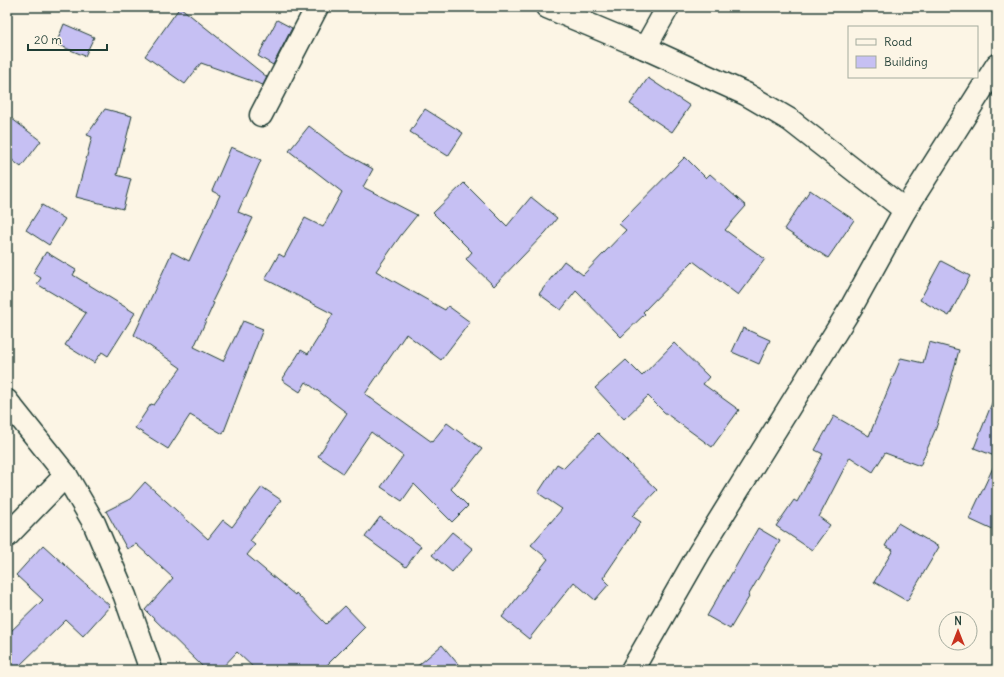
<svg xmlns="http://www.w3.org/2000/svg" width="1004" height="677" viewBox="0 0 1004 677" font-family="Delius,sans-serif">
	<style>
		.building { fill: #c6c0f3; stroke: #1f3d34 }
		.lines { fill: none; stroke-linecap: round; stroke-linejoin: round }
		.minor-casing { stroke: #1f3d34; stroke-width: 25 }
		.tertiary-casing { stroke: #1f3d34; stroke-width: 25 }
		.minor { stroke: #fcf5e5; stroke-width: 22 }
		.tertiary { stroke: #fcf5e5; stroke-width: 22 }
	</style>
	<rect width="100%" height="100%" fill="#fcf5e5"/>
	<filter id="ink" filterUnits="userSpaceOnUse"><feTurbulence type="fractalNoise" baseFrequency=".025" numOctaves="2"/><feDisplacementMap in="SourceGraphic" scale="8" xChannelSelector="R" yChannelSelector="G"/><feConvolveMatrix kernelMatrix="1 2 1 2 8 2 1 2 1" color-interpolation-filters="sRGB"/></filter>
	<g filter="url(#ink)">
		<!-- building -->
		<g class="building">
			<path d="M 180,7 L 267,77 L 263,85 L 201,63 L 185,84 L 145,56 Z"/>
			<path d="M 277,20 L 292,28 L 273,65 L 258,56 Z"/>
			<path d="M 64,24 L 94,37 L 85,56 L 56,44 Z"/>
			<path d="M 648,78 L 690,106 L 672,132 L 630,104 Z"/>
			<path d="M 105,109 L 132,116 L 117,175 L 131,179 L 123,209 L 76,197 L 92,137 L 87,135 Z"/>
			<path d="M 425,109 L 463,133 L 448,156 L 410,132 Z"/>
			<path d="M 7,115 L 41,141 L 21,167 L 7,156 Z"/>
			<path d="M 309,126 L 344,153 L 373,169 L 363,187 L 417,215 L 401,235 L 376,271 L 445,310 L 448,306 L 470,322 L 441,360 L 406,334 L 365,394 L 432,442 L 447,423 L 482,449 L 451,489 L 468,506 L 452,522 L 414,484 L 402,501 L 381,487 L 403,456 L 371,432 L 343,473 L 318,456 L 347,413 L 306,382 L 300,392 L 282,380 L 301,350 L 308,354 L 333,314 L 265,279 L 279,254 L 284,257 L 305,218 L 323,227 L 342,192 L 289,151 Z"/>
			<path d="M 231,147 L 261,160 L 238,212 L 253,218 L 212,302 L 214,303 L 194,347 L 223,361 L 243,321 L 263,329 L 223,434 L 190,415 L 168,449 L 135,428 L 151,404 L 154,405 L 181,368 L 134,335 L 172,252 L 189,261 L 220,195 L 212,191 Z"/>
			<path d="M 685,157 L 706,178 L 710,174 L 746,206 L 725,230 L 765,259 L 738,295 L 693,261 L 643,312 L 645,314 L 621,337 L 576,291 L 561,310 L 539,294 L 564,261 L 583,275 L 626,230 L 619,224 Z"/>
			<path d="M 464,183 L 507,226 L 531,197 L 557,218 L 546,232 L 494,286 L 466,259 L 472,252 L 433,213 Z"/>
			<path d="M 810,190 L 854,220 L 828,258 L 784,229 Z"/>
			<path d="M 42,205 L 65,219 L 49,245 L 26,230 Z"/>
			<path d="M 46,252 L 76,270 L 73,275 L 135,313 L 108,356 L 102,352 L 94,363 L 65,345 L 86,313 L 37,284 L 41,278 L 33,273 Z"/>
			<path d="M 941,261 L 970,276 L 949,316 L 920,300 Z"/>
			<path d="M 743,328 L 770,340 L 759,364 L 732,352 Z"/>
			<path d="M 929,342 L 959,350 L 948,391 L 936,428 L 920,466 L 885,453 L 873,472 L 850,457 L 819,517 L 830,525 L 812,550 L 776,526 L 794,500 L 797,502 L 823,454 L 815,450 L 834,416 L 869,436 L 901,358 L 923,363 Z"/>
			<path d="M 674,343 L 709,377 L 703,384 L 739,410 L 712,447 L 664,412 L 648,396 L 624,419 L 595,388 L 626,360 L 642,376 Z"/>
			<path d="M 996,393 L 997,393 L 997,457 L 974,448 Z"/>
			<path d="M 598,433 L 657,490 L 632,516 L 641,522 L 603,578 L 609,584 L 595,600 L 574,582 L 529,639 L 502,617 L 548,559 L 531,545 L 562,509 L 538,493 L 557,464 L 564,468 Z"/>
			<path d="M 997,459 L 997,532 L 969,519 Z"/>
			<path d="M 145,482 L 208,539 L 223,520 L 232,527 L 262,487 L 281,500 L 250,541 L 255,545 L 247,555 L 295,595 L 296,593 L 326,624 L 345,606 L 365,627 L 322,670 L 256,670 L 237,652 L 220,670 L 206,670 L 145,610 L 173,578 L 136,544 L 127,549 L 106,511 L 130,499 Z"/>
			<path d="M 380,517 L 421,546 L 406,567 L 365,537 Z"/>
			<path d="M 898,523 L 939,547 L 907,601 L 874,582 L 893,550 L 885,546 Z"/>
			<path d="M 758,528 L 780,541 L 748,596 L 749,597 L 730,629 L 707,616 Z"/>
			<path d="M 452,532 L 473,549 L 452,572 L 432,555 Z"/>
			<path d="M 43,545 L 110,606 L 83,636 L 66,620 L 15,670 L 7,670 L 7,635 L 43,600 L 16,575 Z"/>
			<path d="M 442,645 L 463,670 L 413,670 Z"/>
		</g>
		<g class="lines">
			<defs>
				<g id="minor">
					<path d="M 547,7 L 645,48 L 746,94 L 790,120 L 905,210"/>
					<path d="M 645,48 L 668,7"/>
					<path d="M 261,115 L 317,7"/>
					<path d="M 7,401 L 66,475 L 94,523 L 125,596 L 151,670"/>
					<path d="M 7,536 L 66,475"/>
				</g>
				<path id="tertiary" d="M 632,670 L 699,553 L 852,306 L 905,210 L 997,65"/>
			</defs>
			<!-- minor casing -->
			<use href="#minor" class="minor-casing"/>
			<!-- tertiary casing -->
			<use href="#tertiary" class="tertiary-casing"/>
			<!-- minor -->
			<use href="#minor" class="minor"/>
			<!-- tertiary -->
			<use href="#tertiary" class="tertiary"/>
		</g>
	</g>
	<!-- margin -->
	<rect width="1004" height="677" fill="none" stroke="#fcf5e5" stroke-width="24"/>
	<rect x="12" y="12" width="980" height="653" fill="none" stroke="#1f3d34" stroke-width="1.5" filter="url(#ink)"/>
	<!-- legend -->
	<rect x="848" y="26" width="130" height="52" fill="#fcf5e5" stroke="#a4ab9e"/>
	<rect x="856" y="39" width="20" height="6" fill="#fcf5e5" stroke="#a4ab9e"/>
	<text x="884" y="46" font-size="12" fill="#1f3d34">Road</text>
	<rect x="856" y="56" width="20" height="12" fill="#c6c0f3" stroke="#a4ab9e"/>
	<text x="884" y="66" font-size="12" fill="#1f3d34">Building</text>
	<!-- north arrow -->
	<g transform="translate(958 631)"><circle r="19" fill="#fcf5e5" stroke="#a4ab9e"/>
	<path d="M0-3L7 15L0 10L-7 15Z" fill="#c8321e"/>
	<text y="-6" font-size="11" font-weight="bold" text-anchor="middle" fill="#1f3d34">N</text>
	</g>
	<!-- scale -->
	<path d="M28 44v6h79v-6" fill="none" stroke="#1f3d34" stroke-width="2"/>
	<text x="34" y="44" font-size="12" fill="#1f3d34" stroke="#fcf5e5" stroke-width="3" paint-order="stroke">20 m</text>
</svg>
